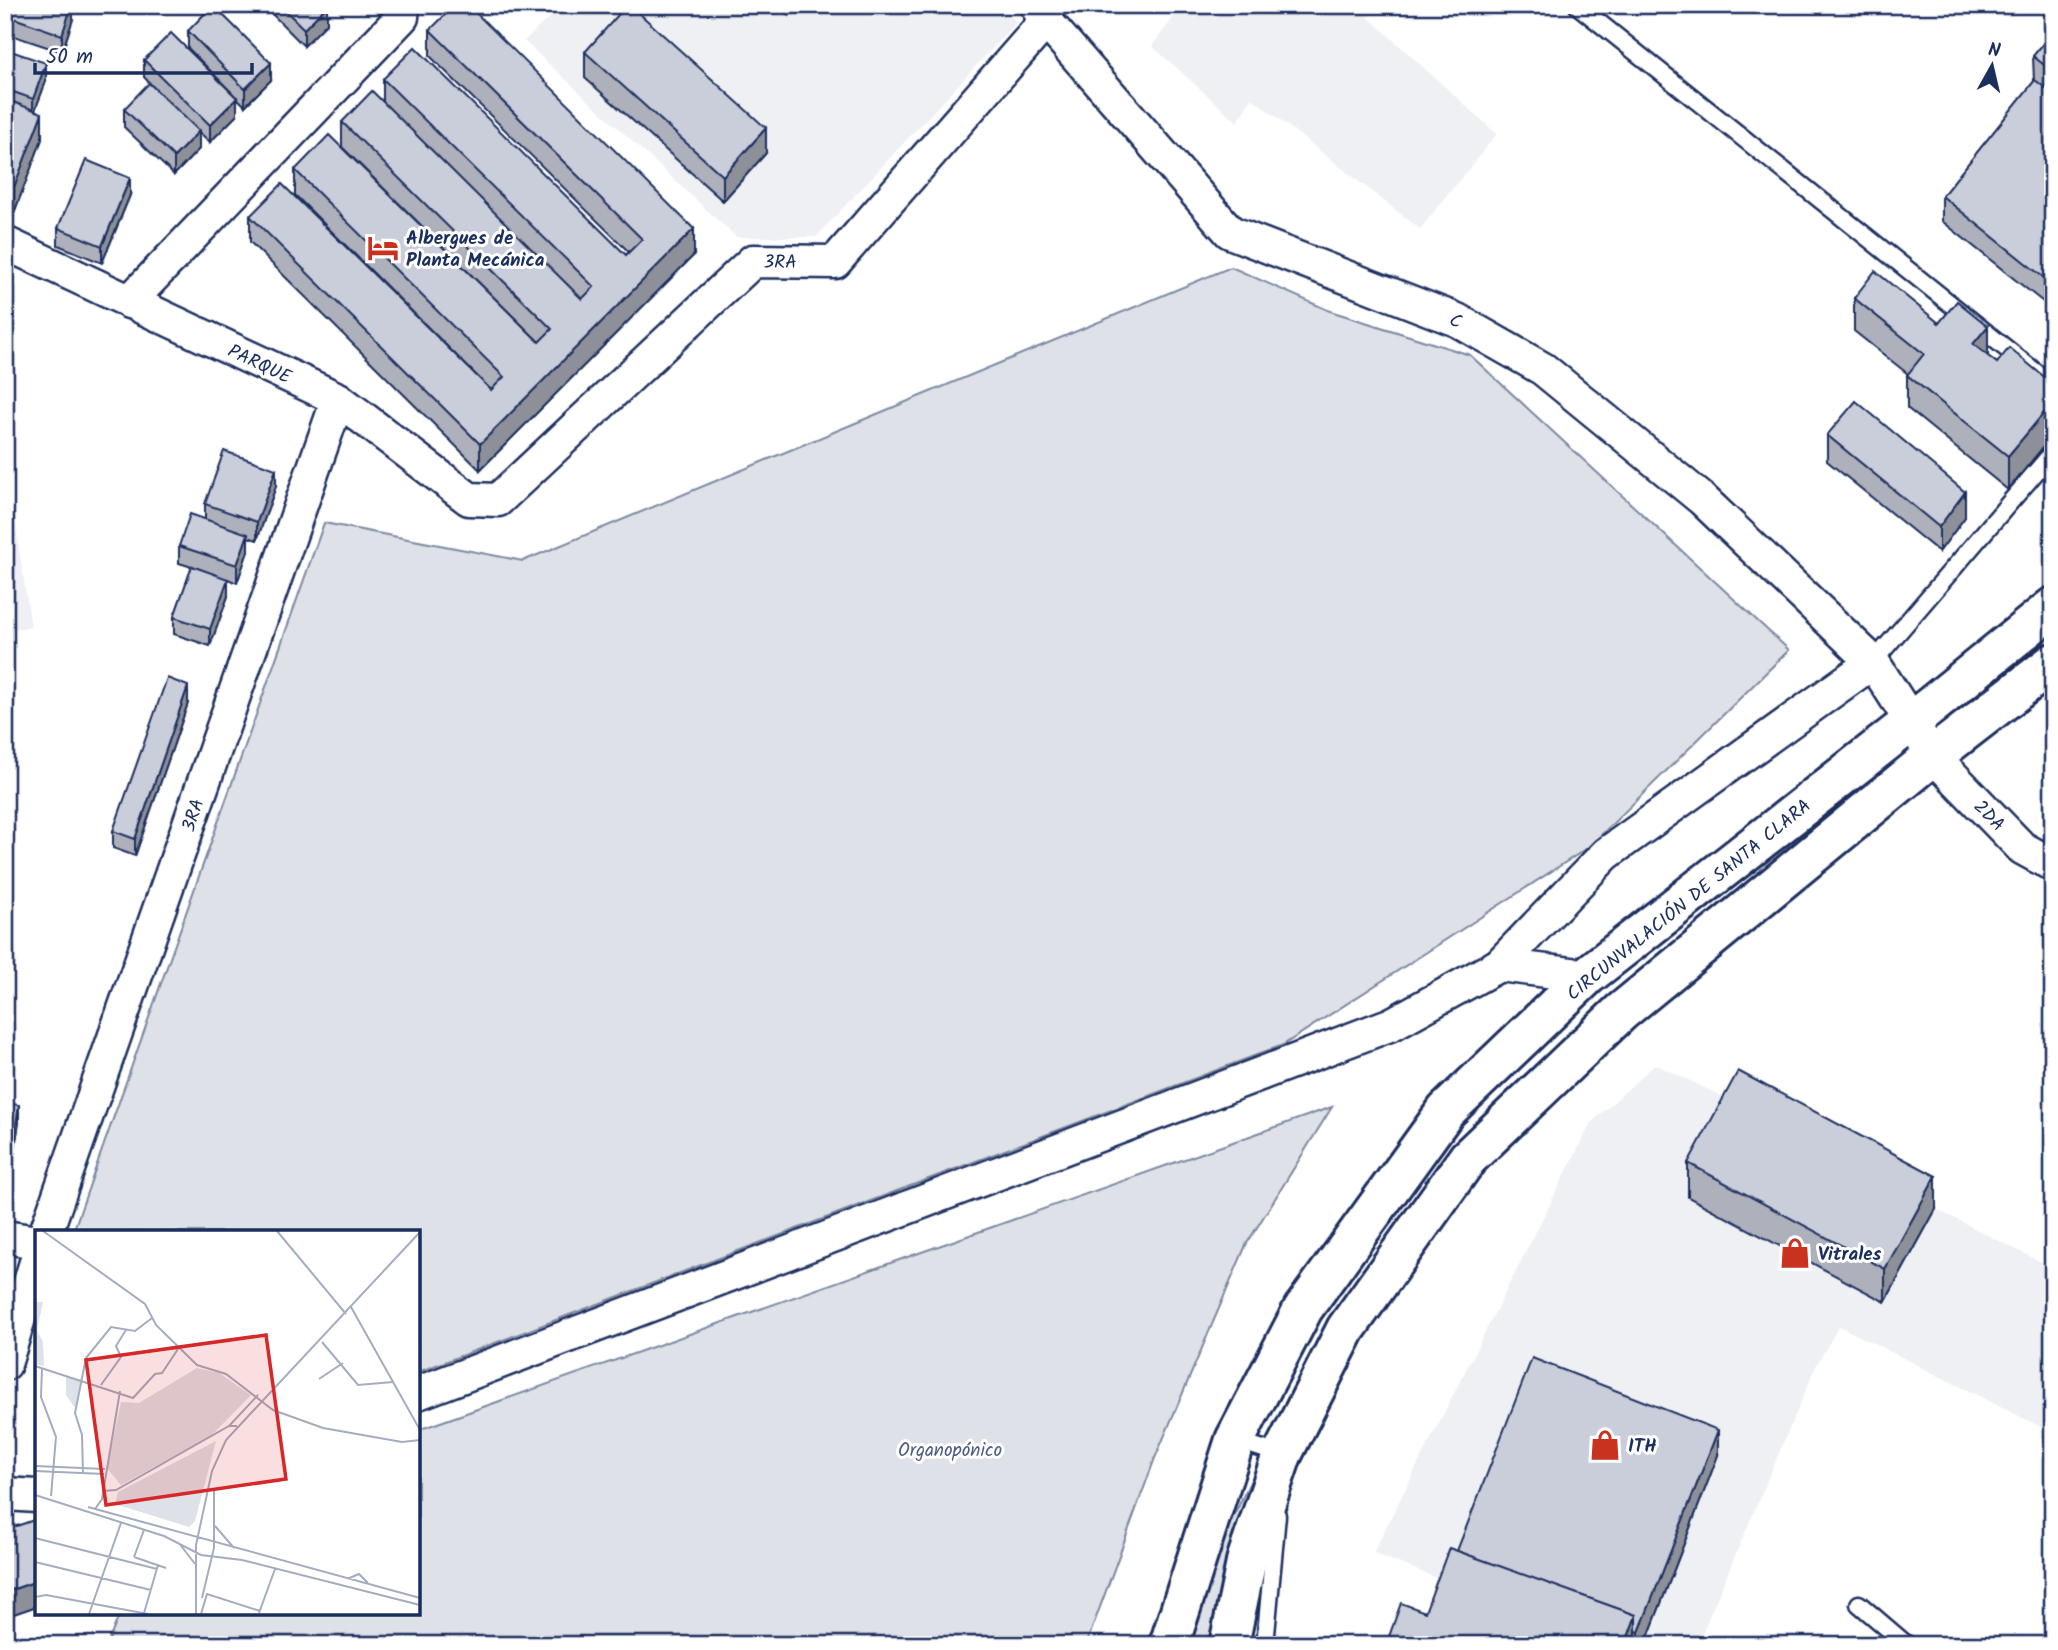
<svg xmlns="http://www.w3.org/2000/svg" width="2058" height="1650" viewBox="0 0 2058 1650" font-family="Kalam,sans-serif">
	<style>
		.built { fill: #eff0f4 }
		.green { fill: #dee1e7; stroke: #7c88a2; stroke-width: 2 }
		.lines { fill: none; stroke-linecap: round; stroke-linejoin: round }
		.service-casing { stroke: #1b2f5e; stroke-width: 21 }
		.minor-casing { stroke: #1b2f5e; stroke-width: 37 }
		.trunk-casing { stroke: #1b2f5e; stroke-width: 44 }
		.service { stroke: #fff; stroke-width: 16 }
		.minor { stroke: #fff; stroke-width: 32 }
		.trunk { stroke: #fff; stroke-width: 38 }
		.wall { fill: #aeb1bb; stroke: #1b2f5e; stroke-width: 2 }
		.shaded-wall { fill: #8d9099; stroke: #1b2f5e; stroke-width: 2 }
		.building { fill: #caceda; stroke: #1b2f5e; stroke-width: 2 }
		.labels { text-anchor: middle; stroke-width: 6; stroke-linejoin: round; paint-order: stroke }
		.poi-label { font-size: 19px; font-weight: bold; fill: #1b2f5e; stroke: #fff; text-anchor: start }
		.street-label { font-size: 19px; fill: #1b2f5e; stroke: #fff }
		.park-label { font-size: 19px; fill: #4c5c80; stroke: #fff }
		.inset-road { fill: none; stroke: #a4acbf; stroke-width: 2 }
		.view { fill: #d62828; fill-opacity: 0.15; stroke: #d62828; stroke-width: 3.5 }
		.inset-edge { fill: none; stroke: #1b2f5e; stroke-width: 3.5 }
	</style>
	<rect width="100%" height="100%" fill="#fff"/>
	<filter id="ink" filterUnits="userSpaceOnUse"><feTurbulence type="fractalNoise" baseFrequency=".0143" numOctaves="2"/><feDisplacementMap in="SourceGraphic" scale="14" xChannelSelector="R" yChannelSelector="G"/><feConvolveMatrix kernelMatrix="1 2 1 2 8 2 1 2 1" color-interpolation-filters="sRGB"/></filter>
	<g filter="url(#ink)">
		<!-- built -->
		<g class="built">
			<path d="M 563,5 L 1005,5 L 1016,23 L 816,237 L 736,237 L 524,41 Z"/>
			<path d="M 1183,5 L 1355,5 L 1497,134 L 1420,229 L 1252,98 L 1237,122 L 1152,46 Z"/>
			<path d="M 10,488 L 31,627 L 5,630 L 5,489 Z"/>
			<path d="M 1655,1064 L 1738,1104 L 1936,1209 L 2053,1268 L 2053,1433 L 1839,1326 L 1817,1364 L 1697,1645 L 1606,1645 L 1373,1553 L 1591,1123 Z"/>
		</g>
		<!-- green -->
		<g class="green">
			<path d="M 1231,267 L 1330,311 L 1470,355 L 1789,650 L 1589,847 L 1283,1045 L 418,1372 L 418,1232 L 73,1232 L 324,523 L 523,561 Z"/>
			<path d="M 1332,1107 L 1246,1245 L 1155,1458 L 1086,1645 L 107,1645 L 120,1613 L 418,1613 L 418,1430 Z"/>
			<path d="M 1252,1478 L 1207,1645 L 1190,1645 L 1219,1546 Z"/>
		</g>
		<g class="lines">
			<defs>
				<g id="service">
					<path d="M 1577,5 L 2053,386"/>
					<path d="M 1873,662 L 2053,452"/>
					<path d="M 1235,1440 L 1282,1455"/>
					<path d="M 1859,1604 L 1907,1645"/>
					<path d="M 1265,1645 L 1277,1515"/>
				</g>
				<g id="minor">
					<path d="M 1036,5 L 1046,21 L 1230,232 L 1457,320 L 1543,369 L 1702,499 L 1873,662 L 1933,756 L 2022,848 L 2053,865"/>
					<path d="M 5,243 L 338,399 L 469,499 L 498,500 L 753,261 L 835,262 L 1046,21"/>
					<path d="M 129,302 L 402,17 L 403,5"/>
					<path d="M 1499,965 L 1606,854 L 1873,662"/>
					<path d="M 46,1232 L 338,399"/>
					<path d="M 5,1237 L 37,1242"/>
					<path d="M 5,1364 L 37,1259"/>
					<path d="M 418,1393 L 1392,1024 L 1499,965 L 1587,976"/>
					<path d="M 5,1494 L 37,1496"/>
				</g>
				<g id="trunk">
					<path d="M 1169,1645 L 1235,1440 L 1303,1309 L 1446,1111 L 1587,976 L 1911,722 L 2053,607"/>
					<path d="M 1229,1645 L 1247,1558 L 1282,1455 L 1346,1329 L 1468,1158 L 1621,1012 L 1933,756 L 2053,663"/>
				</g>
			</defs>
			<!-- service casing -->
			<use href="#service" class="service-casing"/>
			<!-- minor casing -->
			<use href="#minor" class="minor-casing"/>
			<!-- trunk casing -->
			<use href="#trunk" class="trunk-casing"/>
			<!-- service -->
			<use href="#service" class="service"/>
			<!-- minor -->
			<use href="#minor" class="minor"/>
			<!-- trunk -->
			<use href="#trunk" class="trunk"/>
		</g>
		<!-- wall -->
		<g class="wall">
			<path d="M 73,5 L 73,19 L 62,52 L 5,33 L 5,7 Z"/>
			<path d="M 263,5 L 327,5 L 327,23 L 304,46 Z"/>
			<path d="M 777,5 L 799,5 L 789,16 Z"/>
			<path d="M 430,30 L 694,255 L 480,470 L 250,242 L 250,216 L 491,390 L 295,195 L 295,170 L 539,342 L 342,147 L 342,122 L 383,101 L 383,79 L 626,255 L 629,252 L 430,56 Z"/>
			<path d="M 188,31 L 271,80 L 245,106 L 188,48 Z"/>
			<path d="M 2053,32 L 2053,310 L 1942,221 L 1942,196 L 2034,82 L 2033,56 Z"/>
			<path d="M 5,49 L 46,81 L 35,110 L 42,139 L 14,213 L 5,210 Z"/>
			<path d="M 585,52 L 766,153 L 723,201 L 585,78 Z"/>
			<path d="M 144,60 L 237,115 L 210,142 L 199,132 L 199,149 L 174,175 L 124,127 L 124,109 L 157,91 L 144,77 Z"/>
			<path d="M 130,195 L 102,263 L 58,245 L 58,228 Z"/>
			<path d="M 1854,298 L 1939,323 L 1997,363 L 2053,384 L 2053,435 L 2008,490 L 1907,408 L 1907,375 L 1908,374 L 1854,331 Z"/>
			<path d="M 1827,435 L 1965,517 L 1939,552 L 1827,461 Z"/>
			<path d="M 276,486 L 257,540 L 248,537 L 248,551 L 237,583 L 228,579 L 228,596 L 210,646 L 174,634 L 174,617 L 192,567 L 179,563 L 179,546 L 205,519 L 205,504 Z"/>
			<path d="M 188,703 L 135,856 L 113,848 L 113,831 Z"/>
			<path d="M 5,1103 L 19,1122 L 8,1193 L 5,1192 Z"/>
			<path d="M 1688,1163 L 1936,1209 L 1885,1302 L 1688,1197 Z"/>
			<path d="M 1718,1455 L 1645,1645 L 1386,1645 L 1425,1612 L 1457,1551 Z"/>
		</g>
		<!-- shaded-wall -->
		<g class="shaded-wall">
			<path d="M 72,5 L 73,5 L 73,19 L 62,52 L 62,35 Z"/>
			<path d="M 789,5 L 799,5 L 789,16 Z"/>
			<path d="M 327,6 L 327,23 L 304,46 L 304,29 Z"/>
			<path d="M 46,63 L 46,81 L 33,116 L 33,99 Z"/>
			<path d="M 271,63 L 271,80 L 245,106 L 245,89 Z"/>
			<path d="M 237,98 L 237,115 L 210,142 L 210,125 Z"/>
			<path d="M 42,113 L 42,139 L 14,213 L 14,187 Z"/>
			<path d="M 766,128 L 766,153 L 723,201 L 723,176 Z"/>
			<path d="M 199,131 L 199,149 L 174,175 L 174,157 Z"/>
			<path d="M 130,178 L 130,195 L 102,263 L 102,246 Z"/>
			<path d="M 694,229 L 694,255 L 480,470 L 480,444 Z"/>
			<path d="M 7,272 L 7,297 L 5,301 L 5,276 Z"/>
			<path d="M 1988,326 L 1988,360 L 1973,344 Z"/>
			<path d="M 2053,402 L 2053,435 L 2008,490 L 2008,456 Z"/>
			<path d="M 276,469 L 276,486 L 257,540 L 257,522 Z"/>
			<path d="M 1965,492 L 1965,517 L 1939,552 L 1939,527 Z"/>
			<path d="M 248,534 L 248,551 L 237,583 L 237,565 Z"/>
			<path d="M 228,579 L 228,596 L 210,646 L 210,629 Z"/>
			<path d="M 188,686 L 188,703 L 135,856 L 135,839 Z"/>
			<path d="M 19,1105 L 19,1122 L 8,1193 L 8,1176 Z"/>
			<path d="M 1936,1176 L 1936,1209 L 1885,1302 L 1885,1269 Z"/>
			<path d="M 1718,1430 L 1718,1455 L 1645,1645 L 1639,1645 L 1639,1632 Z"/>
			<path d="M 37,1581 L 37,1606 L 5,1617 L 5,1592 Z"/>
			<path d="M 1636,1615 L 1636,1645 L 1625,1645 Z"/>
		</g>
		<!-- building -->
		<g class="building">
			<path d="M 6,5 L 72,5 L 62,35 L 5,15 Z"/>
			<path d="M 213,5 L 271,63 L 245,89 L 188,31 Z"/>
			<path d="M 280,5 L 327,5 L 327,6 L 304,29 Z"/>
			<path d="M 455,5 L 468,5 L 694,229 L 480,444 L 250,216 L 282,184 L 491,390 L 504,377 L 295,170 L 329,135 L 539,342 L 552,329 L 342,122 L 372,91 L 582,299 L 594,287 L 383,79 L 415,47 L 626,255 L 642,239 L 430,30 Z"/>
			<path d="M 627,5 L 630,5 L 766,128 L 723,176 L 585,52 Z"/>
			<path d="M 2053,32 L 2053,72 L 2033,56 Z"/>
			<path d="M 171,33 L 237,98 L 210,125 L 144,60 Z"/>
			<path d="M 5,49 L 46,63 L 33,99 L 5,89 Z"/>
			<path d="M 2035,80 L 2053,94 L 2053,285 L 1942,196 Z"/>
			<path d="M 149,83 L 199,131 L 174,157 L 124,109 Z"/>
			<path d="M 5,99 L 42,113 L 14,187 L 5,184 Z"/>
			<path d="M 86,160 L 130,178 L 102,246 L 58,228 Z"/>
			<path d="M 1875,271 L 1939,323 L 1957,301 L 1988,326 L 1973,344 L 1997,363 L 2009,348 L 2053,384 L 2053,402 L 2008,456 L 1907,375 L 1924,354 L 1854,298 Z"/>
			<path d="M 1856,401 L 1965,492 L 1939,527 L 1827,435 Z"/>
			<path d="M 224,451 L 276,469 L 257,522 L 205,504 Z"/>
			<path d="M 190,514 L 248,534 L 237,565 L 179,546 Z"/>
			<path d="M 192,566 L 228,579 L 210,629 L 174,617 Z"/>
			<path d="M 167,678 L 188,686 L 135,839 L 113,831 Z"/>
			<path d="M 1738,1071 L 1936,1176 L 1885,1269 L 1688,1163 Z"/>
			<path d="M 5,1103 L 19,1105 L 8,1176 L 5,1175 Z"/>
			<path d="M 1532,1358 L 1718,1430 L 1639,1632 L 1636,1631 L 1636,1615 L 1457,1551 Z"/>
			<path d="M 37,1519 L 37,1581 L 5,1592 L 5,1530 Z"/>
			<path d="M 1449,1548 L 1636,1615 L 1625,1645 L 1386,1645 L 1401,1603 L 1425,1612 Z"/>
		</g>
	</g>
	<!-- icons -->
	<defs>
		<symbol id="hotel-bare" viewBox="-9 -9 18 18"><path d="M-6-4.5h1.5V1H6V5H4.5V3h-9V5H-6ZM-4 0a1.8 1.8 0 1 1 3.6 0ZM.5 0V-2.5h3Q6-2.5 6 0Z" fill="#c8321e" stroke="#fff" stroke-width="2.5" paint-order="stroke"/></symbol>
		<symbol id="shop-bare" viewBox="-9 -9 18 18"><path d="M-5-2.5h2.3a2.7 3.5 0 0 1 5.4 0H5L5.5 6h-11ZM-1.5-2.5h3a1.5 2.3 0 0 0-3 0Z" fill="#c8321e" stroke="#fff" stroke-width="2.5" paint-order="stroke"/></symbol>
	</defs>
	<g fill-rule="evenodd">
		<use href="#hotel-bare" x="361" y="226" width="44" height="44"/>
		<use href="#shop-bare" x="1773" y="1231" width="44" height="44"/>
		<use href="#shop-bare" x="1583" y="1423" width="44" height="44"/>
	</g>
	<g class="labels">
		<!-- poi labels -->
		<g class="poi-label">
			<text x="406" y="244">Albergues de<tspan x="406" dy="22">Planta Mecánica</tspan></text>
			<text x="1818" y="1260">Vitrales</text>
			<text x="1628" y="1452">ITH</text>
		</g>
		<!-- street labels -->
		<g class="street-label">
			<text transform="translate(780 261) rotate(1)" y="7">3RA</text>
			<text transform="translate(1456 320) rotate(25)" y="7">C</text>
			<text transform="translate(260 363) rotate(25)" y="7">PARQUE</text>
			<text transform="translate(192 815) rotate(-71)" y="7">3RA</text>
			<text transform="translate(1990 815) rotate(46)" y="7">2DA</text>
			<text transform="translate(1688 899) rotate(-39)" y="7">CIRCUNVALACIÓN DE SANTA CLARA</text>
		</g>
		<!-- park labels -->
		<g class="park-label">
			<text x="950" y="1456">Organopónico</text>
		</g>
	</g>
	<!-- overview -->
	<g transform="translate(35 1230)">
		<rect width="385" height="385" fill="#fff"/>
		<path d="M 0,72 L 8,72 L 2,100 L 8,112 L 9,136 L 0,134 ZM 162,138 L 184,143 L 216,165 L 176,206 L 86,255 L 72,238 L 86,172 L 104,173 ZM 31,146 L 46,150 L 40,178 L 31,165 ZM 181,211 L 160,291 L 154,297 L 80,274 L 83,262 Z" fill="#dee1e7"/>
		<path class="inset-road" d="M 8,1 L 110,74 L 121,95 L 162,135 L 191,144 L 238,180 L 288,198 L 367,212 L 385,210M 242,1 L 311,84M 316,77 L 385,200M 287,112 L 323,155 L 358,152M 0,136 L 98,168 L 120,144 L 127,143 L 143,119M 7,138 L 6,167 L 21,207 L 16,266M 284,149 L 308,133M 66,155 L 86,127 L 81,116 L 91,100M 194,196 L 223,165M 0,236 L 70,239M 0,241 L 69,244M 48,243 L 47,205 L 40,183 L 51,128 L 76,97 L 100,101 L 117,88M 67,261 L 81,260 L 194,196 L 202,196M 0,265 L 129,306 L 166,325 L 207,330 L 385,375M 53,277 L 385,368M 60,279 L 67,269 L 85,161M 180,296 L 199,318M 0,308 L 122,339M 144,313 L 160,334M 99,327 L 131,338M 99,327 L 109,300M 0,332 L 116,360M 312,349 L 324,344 L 333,353M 0,367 L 11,365 L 113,384M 167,368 L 179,318 L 179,258M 109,383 L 123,335M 224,383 L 240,339M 54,384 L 86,293M 161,384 L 161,315 L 177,241 L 191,210 L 385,2M 166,384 L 172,364 L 225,381"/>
		<path class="view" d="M 231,105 L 251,249 L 71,275 L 51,130 Z"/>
		<rect width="385" height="385" class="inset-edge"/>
	</g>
	<!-- margin -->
	<rect width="2058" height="1650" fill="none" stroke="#fff" stroke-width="28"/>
	<rect x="14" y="14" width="2030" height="1622" fill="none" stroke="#1b2f5e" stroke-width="2.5" filter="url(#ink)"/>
	<!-- north arrow -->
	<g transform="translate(1992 66) rotate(8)" stroke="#ffffff" stroke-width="5" paint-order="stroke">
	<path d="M0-5L12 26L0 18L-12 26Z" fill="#1b2f5e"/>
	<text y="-10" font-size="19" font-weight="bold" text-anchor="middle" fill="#1b2f5e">N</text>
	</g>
	<!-- scale -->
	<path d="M35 63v10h217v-10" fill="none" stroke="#1b2f5e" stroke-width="3.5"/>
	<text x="46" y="63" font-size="21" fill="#1b2f5e" stroke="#ffffff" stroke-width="5" paint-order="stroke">50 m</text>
</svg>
